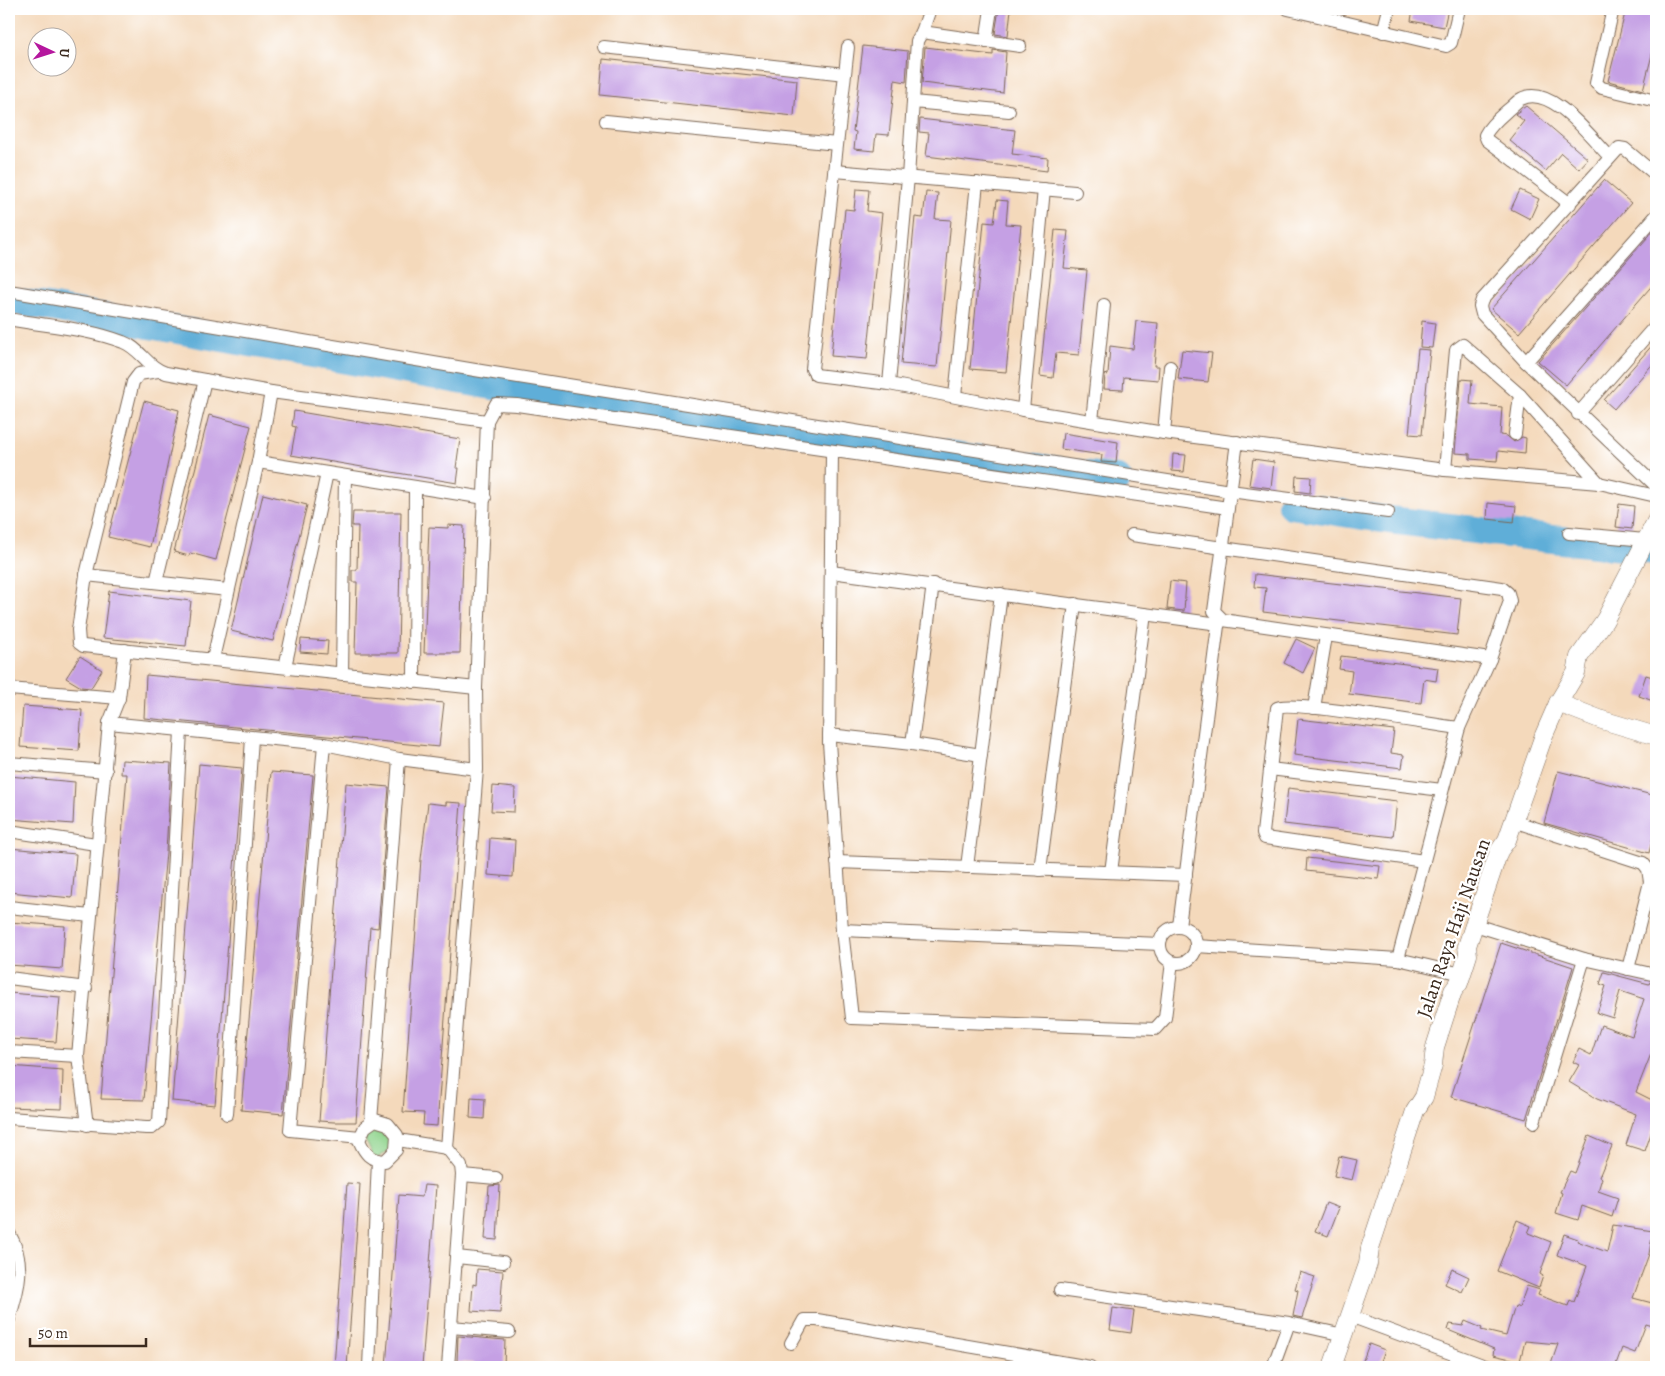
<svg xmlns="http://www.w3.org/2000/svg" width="1665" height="1376" viewBox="0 0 1665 1376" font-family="Alegreya,serif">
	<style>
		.green { fill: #90d48d; stroke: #667f56 }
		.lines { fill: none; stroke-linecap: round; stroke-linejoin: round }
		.river { stroke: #5eaed8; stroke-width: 28 }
		.building { fill: #c5a0e4 }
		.street-casing { stroke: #7c6755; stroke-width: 14 }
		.secondary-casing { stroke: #7c6755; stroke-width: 19 }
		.street { stroke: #fff; stroke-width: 12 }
		.secondary { stroke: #fff; stroke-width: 18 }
		.labels { text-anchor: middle; stroke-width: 4.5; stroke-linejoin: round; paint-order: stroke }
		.street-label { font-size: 20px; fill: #3b2a1e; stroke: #fff }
	</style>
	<rect width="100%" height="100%" fill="#fff"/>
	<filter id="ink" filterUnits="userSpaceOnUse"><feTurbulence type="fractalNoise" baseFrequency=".02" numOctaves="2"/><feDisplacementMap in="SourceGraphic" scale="10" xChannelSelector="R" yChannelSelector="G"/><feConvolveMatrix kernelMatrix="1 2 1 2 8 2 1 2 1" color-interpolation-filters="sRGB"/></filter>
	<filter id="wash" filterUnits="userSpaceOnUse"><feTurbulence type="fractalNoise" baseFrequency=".0096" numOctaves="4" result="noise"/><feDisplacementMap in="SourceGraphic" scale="20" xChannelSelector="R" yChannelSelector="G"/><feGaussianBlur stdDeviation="1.12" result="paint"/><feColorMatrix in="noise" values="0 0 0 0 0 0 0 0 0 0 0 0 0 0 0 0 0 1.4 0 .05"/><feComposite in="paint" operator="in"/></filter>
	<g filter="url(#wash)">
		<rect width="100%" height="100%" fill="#f4d9bb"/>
		<!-- green -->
		<g class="green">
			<path d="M 9,291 L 1222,494 L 515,390 L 9,300 Z"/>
			<path d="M 378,1120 L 397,1145 L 375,1160 L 361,1132 Z"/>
		</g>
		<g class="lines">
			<!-- river -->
			<g class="river">
				<path d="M 9,300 L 515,390 L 1118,479"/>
				<path d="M 1291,505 L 1389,520 L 1656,551"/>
			</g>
		</g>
		<g id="blocks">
			<!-- building -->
			<g class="building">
				<path d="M 999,9 L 1011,9 L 1008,36 L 995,34 Z"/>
				<path d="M 1413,9 L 1448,9 L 1444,27 L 1411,21 Z"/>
				<path d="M 1626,9 L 1656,9 L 1656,39 L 1643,90 L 1608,81 Z"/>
				<path d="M 863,46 L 908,51 L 906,82 L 895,80 L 889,135 L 876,134 L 874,151 L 854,149 L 856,132 L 853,131 Z"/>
				<path d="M 925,47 L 993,55 L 993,50 L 1006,52 L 1003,93 L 922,83 Z"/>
				<path d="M 603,59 L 797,80 L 794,116 L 600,95 Z"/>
				<path d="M 1526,106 L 1588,159 L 1579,169 L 1561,153 L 1546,171 L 1509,140 L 1524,121 L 1515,114 Z"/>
				<path d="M 920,119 L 1015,130 L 1012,154 L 1048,158 L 1047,171 L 926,156 L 929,133 L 919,132 Z"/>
				<path d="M 1604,180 L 1631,203 L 1519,333 L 1491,309 Z"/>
				<path d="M 856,189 L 869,190 L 867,211 L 882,213 L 867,359 L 831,356 L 845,209 L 854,210 Z"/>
				<path d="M 1520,190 L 1539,199 L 1530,219 L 1511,209 Z"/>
				<path d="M 926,192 L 938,193 L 935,219 L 951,220 L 937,367 L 901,364 L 915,217 L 923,218 Z"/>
				<path d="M 997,200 L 1008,201 L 1006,224 L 1021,225 L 1006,372 L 970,369 L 984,222 L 994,223 Z"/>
				<path d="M 1656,228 L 1656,281 L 1566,385 L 1538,361 Z"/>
				<path d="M 1055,230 L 1068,231 L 1064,268 L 1087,270 L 1079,355 L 1056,353 L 1053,378 L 1040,376 Z"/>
				<path d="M 1136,321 L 1158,323 L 1154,366 L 1159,366 L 1158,380 L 1124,377 L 1123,390 L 1104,389 L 1105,374 L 1108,375 L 1110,346 L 1133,349 Z"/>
				<path d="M 1422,321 L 1435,323 L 1432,348 L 1420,347 Z"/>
				<path d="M 1656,341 L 1656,360 L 1614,409 L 1604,400 Z"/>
				<path d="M 1418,349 L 1430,350 L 1422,435 L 1409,434 Z"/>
				<path d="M 1182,350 L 1212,353 L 1208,382 L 1178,379 Z"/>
				<path d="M 1461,379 L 1472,380 L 1470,404 L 1502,407 L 1500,435 L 1507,436 L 1514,442 L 1522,437 L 1526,438 L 1525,454 L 1498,451 L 1497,461 L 1470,459 L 1470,454 L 1455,453 Z"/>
				<path d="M 144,401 L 179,410 L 150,547 L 108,537 Z"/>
				<path d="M 294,411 L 460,439 L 456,468 L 459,468 L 457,483 L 291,455 L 296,427 L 292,426 Z"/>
				<path d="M 209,415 L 251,426 L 216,560 L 190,553 L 189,556 L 174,552 Z"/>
				<path d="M 1063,433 L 1118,442 L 1116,463 L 1101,462 L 1102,455 L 1061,449 Z"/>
				<path d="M 1173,454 L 1186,455 L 1184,472 L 1172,471 Z"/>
				<path d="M 1253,459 L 1274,462 L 1271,488 L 1249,485 Z"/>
				<path d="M 1296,476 L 1311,477 L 1310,493 L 1295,491 Z"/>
				<path d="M 263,494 L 307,505 L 273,641 L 231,631 Z"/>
				<path d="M 1488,503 L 1516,506 L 1514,522 L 1487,519 Z"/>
				<path d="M 1619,504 L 1634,506 L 1632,529 L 1616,527 Z"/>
				<path d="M 353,512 L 401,512 L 398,653 L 355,653 L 357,582 L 352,582 L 352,570 L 357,570 L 358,526 L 352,526 Z"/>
				<path d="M 448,525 L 464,526 L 460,653 L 424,653 L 429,527 L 448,528 Z"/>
				<path d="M 1255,574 L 1461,598 L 1457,635 L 1263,612 L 1266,588 L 1254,587 Z"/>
				<path d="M 1170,581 L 1186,583 L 1184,611 L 1167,609 Z"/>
				<path d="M 109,591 L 191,601 L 186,646 L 103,638 Z"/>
				<path d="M 301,639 L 328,641 L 327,654 L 300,652 Z"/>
				<path d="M 1296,639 L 1315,648 L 1303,673 L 1284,663 Z"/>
				<path d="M 80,656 L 102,670 L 91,688 L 81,687 L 66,678 Z"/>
				<path d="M 1341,656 L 1438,668 L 1436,681 L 1424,679 L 1421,703 L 1349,694 L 1352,671 L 1339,669 Z"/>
				<path d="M 146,675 L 444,703 L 439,747 L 144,718 Z"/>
				<path d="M 1646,675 L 1656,678 L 1656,702 L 1639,696 Z"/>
				<path d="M 23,706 L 82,710 L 79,751 L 20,747 Z"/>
				<path d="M 1298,719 L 1394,730 L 1391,753 L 1404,755 L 1402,768 L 1294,755 Z"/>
				<path d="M 122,760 L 171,763 L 166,852 L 144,1100 L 101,1099 L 127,774 L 121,774 Z"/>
				<path d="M 199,764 L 242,768 L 215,1105 L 172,1101 Z"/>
				<path d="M 1558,771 L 1656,796 L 1656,824 L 1649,853 L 1544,823 Z"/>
				<path d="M 271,772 L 313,775 L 283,1114 L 241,1110 Z"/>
				<path d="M 9,776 L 75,782 L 73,824 L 9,819 Z"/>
				<path d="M 346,783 L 389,787 L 378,928 L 370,927 L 356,1122 L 334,1122 L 319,1121 Z"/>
				<path d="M 493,786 L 515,788 L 514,812 L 491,811 Z"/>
				<path d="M 1288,788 L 1397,801 L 1393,837 L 1284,824 Z"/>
				<path d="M 446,802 L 461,803 L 437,1126 L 423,1125 L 424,1113 L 403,1112 L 421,859 L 428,803 L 446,805 Z"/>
				<path d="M 490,838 L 515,840 L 513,877 L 488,875 Z"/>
				<path d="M 9,848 L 76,854 L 72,898 L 9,892 Z"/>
				<path d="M 1307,858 L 1380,866 L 1378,879 L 1306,871 Z"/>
				<path d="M 9,922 L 65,926 L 62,969 L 9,965 Z"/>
				<path d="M 1501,943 L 1573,967 L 1526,1119 L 1451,1097 Z"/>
				<path d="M 1604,972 L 1649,984 L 1650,982 L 1656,983 L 1656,1058 L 1651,1054 L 1636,1092 L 1656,1102 L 1656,1119 L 1645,1151 L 1626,1145 L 1636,1114 L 1597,1099 L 1569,1082 L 1579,1065 L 1573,1062 L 1579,1049 L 1591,1055 L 1601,1025 L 1632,1036 L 1644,999 L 1620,991 L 1613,1018 L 1597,1013 L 1606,986 L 1600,984 Z"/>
				<path d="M 9,993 L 60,997 L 56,1042 L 9,1039 Z"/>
				<path d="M 9,1066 L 63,1070 L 62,1109 L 9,1107 Z"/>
				<path d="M 471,1098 L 485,1099 L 484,1119 L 470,1118 Z"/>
				<path d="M 1589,1136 L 1612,1146 L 1599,1177 L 1602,1178 L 1598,1191 L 1618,1198 L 1612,1217 L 1582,1206 L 1578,1220 L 1556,1213 L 1562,1193 L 1560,1192 L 1570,1171 L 1575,1173 Z"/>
				<path d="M 1339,1156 L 1357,1160 L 1352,1180 L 1334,1176 Z"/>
				<path d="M 347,1183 L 360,1184 L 354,1270 L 347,1367 L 334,1367 Z"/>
				<path d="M 424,1185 L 436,1186 L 422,1367 L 386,1367 L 399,1195 L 422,1197 Z"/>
				<path d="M 500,1185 L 497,1240 L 485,1239 L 489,1186 Z"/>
				<path d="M 1326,1203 L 1339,1208 L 1328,1236 L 1315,1231 Z"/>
				<path d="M 1517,1220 L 1531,1226 L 1528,1233 L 1551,1242 L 1540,1274 L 1543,1276 L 1539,1288 L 1497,1271 Z"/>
				<path d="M 1613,1225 L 1653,1231 L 1649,1254 L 1633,1298 L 1656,1304 L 1656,1327 L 1646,1324 L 1635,1353 L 1622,1348 L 1615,1367 L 1550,1367 L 1558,1344 L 1525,1341 L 1520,1361 L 1493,1355 L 1494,1349 L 1448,1330 L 1450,1324 L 1463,1326 L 1465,1321 L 1482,1328 L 1481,1330 L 1506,1336 L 1515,1306 L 1519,1308 L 1527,1286 L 1540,1290 L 1538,1295 L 1568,1306 L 1570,1300 L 1574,1302 L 1587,1266 L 1557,1255 L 1564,1234 L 1578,1239 L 1577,1241 L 1607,1252 Z"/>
				<path d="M 477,1269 L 503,1271 L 500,1313 L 471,1311 L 473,1284 L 476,1285 Z"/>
				<path d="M 1452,1269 L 1469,1277 L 1462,1292 L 1445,1284 Z"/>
				<path d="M 1300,1272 L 1315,1277 L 1302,1318 L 1293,1316 L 1298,1290 L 1295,1289 Z"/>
				<path d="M 1113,1308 L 1134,1311 L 1131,1333 L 1110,1330 Z"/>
				<path d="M 458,1336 L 505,1340 L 504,1365 L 473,1365 L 474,1363 L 457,1362 Z"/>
				<path d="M 1369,1344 L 1385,1350 L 1379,1367 L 1362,1363 Z"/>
			</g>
		</g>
	</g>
	<g filter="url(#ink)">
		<use href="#blocks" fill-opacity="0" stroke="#7c6755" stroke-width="1"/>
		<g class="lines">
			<defs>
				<g id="street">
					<path d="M 1288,9 L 1446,46 L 1451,43 L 1459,9"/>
					<path d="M 1613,9 L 1596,83 L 1602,88 L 1656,101"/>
					<path d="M 922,32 L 930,9"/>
					<path d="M 1383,32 L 1389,9"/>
					<path d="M 986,42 L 991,9"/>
					<path d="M 604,47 L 845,74 L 812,369 L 816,375 L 889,384 L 1023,410 L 1164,433 L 1445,470 L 1599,483 L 1656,496"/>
					<path d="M 845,74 L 848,47"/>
					<path d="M 913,102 L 1009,111"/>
					<path d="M 606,121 L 837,144"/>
					<path d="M 835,171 L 1075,192"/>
					<path d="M 1656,175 L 1625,149 L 1619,148 L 1482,300 L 1480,306 L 1482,314 L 1526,362 L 1656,486"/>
					<path d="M 1570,204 L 1487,140 L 1485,135 C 1491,124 1500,117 1509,109 C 1513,106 1517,101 1521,99 C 1551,83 1591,138 1610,157"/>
					<path d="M 9,291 L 475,370 L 1230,491 L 1388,512"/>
					<path d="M 9,319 C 46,326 87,328 123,342 C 140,348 148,368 166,373 L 271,392 L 487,421"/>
					<path d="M 1526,362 L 1656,216"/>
					<path d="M 158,371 L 139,374 L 133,382 L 86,575 L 78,630 L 79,643 L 83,646 L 476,688"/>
					<path d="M 889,384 L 908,177 L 917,41 L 922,32 L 1020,46"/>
					<path d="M 955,396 L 977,183"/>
					<path d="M 1023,410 L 1044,189"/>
					<path d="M 1578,414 L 1656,325"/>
					<path d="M 1092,421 L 1104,305"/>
					<path d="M 1164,433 L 1170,367"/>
					<path d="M 1515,434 L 1520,395"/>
					<path d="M 1237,442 L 1214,611 L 1223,620 L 1490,659"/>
					<path d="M 832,452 L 829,742 L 842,930 L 852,1018 L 1155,1029 L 1165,1018 L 1172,962"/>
					<path d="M 258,462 L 485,498"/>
					<path d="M 1445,470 L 1456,350 L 1463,345 L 1520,395 L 1599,483"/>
					<path d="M 1569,533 L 1656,541"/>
					<path d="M 1132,535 L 1502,588 L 1508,593 L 1510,601 L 1490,659 L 1459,728 L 1398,959"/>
					<path d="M 831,572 L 1219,624"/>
					<path d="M 86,575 L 228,590"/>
					<path d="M 156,582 L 205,380"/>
					<path d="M 213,659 L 258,462 L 271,392"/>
					<path d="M 285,667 L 327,473"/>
					<path d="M 342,674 L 345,476"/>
					<path d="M 414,682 L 415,487"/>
					<path d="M 9,689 L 119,698"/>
					<path d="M 1314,708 L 1326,636"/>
					<path d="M 109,723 L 324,744 L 399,759 L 477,769"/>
					<path d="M 829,735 L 912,744 L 981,755"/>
					<path d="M 324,744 L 290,1130 L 360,1137"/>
					<path d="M 912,744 L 933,584"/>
					<path d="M 9,763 L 106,771"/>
					<path d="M 1270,769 L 1442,790"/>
					<path d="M 1513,821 L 1643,863 L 1648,869 L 1650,882 L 1628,969"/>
					<path d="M 9,831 L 96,844"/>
					<path d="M 1424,861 L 1265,838 L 1263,833 L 1277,708 C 1286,700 1436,725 1459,728"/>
					<path d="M 837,862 L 1186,875"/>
					<path d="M 967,867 L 1001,594"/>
					<path d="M 1040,870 L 1075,604"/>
					<path d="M 1111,872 L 1145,614"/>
					<path d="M 9,907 L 90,916"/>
					<path d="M 1475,925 L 1584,959 L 1656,975"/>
					<path d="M 1179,926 L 1219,618"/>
					<circle cx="1178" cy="945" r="18"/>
					<path d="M 842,930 L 1160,944"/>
					<path d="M 1196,946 L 1398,959 L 1462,974"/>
					<path d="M 9,978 L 86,988"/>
					<path d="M 9,1052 L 78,1056"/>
					<path d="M 227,1114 L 252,738"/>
					<path d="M 9,1118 L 146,1128 L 152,1128 L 159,1122 L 181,731"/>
					<path d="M 375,1120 L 388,1124 L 397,1135 L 396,1150 L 385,1161 C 370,1160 365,1154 359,1140 L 365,1127 Z"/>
					<path d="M 371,1121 L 399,759"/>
					<path d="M 1534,1122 L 1584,959"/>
					<path d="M 87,1125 L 78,1056 L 109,723 L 119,698 L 125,650"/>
					<path d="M 398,1140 L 447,1148"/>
					<path d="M 462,1175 L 496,1178"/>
					<path d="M 9,1233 C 26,1262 19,1289 9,1319"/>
					<path d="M 457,1257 L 503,1262"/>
					<path d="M 1060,1290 L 1289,1323"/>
					<path d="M 1350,1316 L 1488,1367"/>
					<path d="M 451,1327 L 509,1332"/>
					<path d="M 791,1343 L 804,1320 L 817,1320 L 1090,1367"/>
					<path d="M 369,1367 L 378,1160"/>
					<path d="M 448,1367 L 462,1175 L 461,1166 L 447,1148 L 477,769 L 476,688 L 487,421 L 496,404 L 517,405 L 1228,508"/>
					<path d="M 1273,1367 L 1289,1323 L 1344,1335"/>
				</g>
				<g id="secondary">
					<path d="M 1558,703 L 1602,720 L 1656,736"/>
					<path d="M 1332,1367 L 1368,1264 L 1370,1248 L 1415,1111 L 1424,1097 L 1433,1065 L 1435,1047 L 1453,991 L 1459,983 L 1468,955 L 1467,946 L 1499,851 L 1507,840 L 1544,735 L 1558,703 L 1576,673 L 1579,657 L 1605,620 L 1656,521"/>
				</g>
			</defs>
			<!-- street casing -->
			<use href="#street" class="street-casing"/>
			<!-- secondary casing -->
			<use href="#secondary" class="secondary-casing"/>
			<!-- street -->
			<use href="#street" class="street"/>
			<!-- secondary -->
			<use href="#secondary" class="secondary"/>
		</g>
	</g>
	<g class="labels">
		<!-- street labels -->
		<g class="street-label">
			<text transform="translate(1453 928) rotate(-71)" y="7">Jalan Raya Haji Nausan</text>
		</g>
	</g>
	<!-- margin -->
	<rect width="1665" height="1376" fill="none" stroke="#fff" stroke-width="30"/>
	<!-- north arrow -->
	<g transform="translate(52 52) rotate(94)"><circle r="24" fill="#ffffff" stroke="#b1aaa5"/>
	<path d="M0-4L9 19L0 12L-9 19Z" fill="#b5179e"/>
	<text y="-8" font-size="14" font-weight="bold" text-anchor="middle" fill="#3b2a1e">U</text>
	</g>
	<!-- scale -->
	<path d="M30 1338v8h116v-8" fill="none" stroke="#3b2a1e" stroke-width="2.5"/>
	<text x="38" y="1338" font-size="15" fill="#3b2a1e" stroke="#ffffff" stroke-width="4" paint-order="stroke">50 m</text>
</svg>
